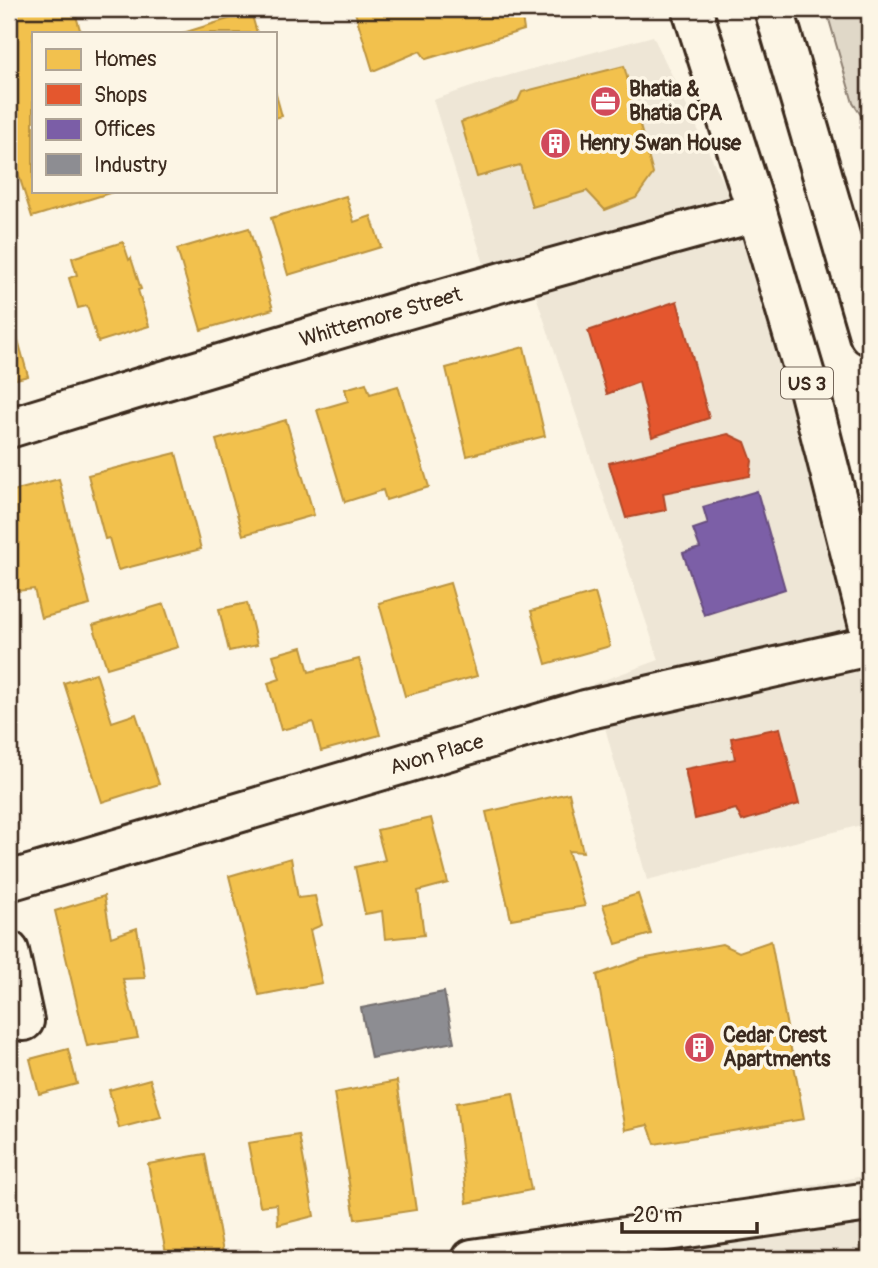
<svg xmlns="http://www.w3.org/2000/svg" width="878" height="1268" viewBox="0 0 878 1268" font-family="Pangolin,sans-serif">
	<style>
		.built { fill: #eee6d6 }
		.green { fill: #e0d8c8; stroke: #8e8173; stroke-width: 2 }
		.homes { fill: #f2c14e; stroke: #bb9440; stroke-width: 2 }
		.shops { fill: #e4572e; stroke: #b14a29; stroke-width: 2 }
		.offices { fill: #7b5ea7; stroke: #684e7e; stroke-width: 2 }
		.industry { fill: #8d8d92; stroke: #746f6f; stroke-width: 2 }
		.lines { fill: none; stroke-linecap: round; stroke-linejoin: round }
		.street-casing { stroke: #3b2a1e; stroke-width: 44 }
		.highway-casing { stroke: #3b2a1e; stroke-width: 44 }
		.street { stroke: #fcf5e5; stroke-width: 38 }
		.highway { stroke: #fcf5e5; stroke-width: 38 }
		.labels { text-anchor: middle; stroke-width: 7; stroke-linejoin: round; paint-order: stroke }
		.shield { fill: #fcf5e5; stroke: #75675a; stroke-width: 2 }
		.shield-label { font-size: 19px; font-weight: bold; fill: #3b2a1e }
		.poi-label { font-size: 21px; font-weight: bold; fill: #3b2a1e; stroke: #fcf5e5; text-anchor: start }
		.street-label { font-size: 21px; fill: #3b2a1e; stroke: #fcf5e5 }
	</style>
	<rect width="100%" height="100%" fill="#fcf5e5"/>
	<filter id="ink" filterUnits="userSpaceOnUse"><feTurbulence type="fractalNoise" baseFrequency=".0143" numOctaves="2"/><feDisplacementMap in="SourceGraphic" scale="14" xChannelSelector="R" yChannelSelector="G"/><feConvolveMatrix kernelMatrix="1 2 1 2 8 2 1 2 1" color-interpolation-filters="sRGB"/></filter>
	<g filter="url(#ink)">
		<!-- built -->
		<g class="built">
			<path d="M 653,36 L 745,227 L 866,703 L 869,702 L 869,823 L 647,880 L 593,684 L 659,660 L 535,293 L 497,306 L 433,100 L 492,80 Z"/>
			<path d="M 869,1175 L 869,1259 L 639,1259 L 633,1217 Z"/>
		</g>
		<!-- green -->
		<path class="green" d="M 826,9 L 869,9 L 869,122 L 861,115 L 853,103 Z"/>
		<!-- homes -->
		<g class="homes">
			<path d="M 9,9 L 74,9 L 81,33 L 33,33 L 33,191 L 116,191 L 32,217 L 9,144 Z"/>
			<path d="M 354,9 L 544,9 L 522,17 L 524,30 L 426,59 L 420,51 L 373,71 Z"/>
			<path d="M 251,12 L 257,33 L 183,33 Z"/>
			<path d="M 624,66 L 653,174 L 636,198 L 605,210 L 587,191 L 532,207 L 520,165 L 477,177 L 461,122 L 518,101 L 522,92 Z"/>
			<path d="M 275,91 L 282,116 L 275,118 Z"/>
			<path d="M 346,196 L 354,222 L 371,216 L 381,247 L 288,275 L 271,218 Z"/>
			<path d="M 249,228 L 273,309 L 201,330 L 177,249 Z"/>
			<path d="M 123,242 L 129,260 L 131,258 L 141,289 L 138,290 L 149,326 L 98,342 L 87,306 L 78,308 L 69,278 L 77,275 L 72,258 Z"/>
			<path d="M 9,307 L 28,376 L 9,381 Z"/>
			<path d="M 524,347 L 545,436 L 467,456 L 446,368 Z"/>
			<path d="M 366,383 L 370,394 L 398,386 L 429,487 L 386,500 L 383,490 L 345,502 L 317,410 L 348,401 L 345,389 Z"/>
			<path d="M 286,420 L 314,515 L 243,535 L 216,440 Z"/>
			<path d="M 176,453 L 201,549 L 118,570 L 109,538 L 105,539 L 88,475 Z"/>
			<path d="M 59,479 L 90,605 L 41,618 L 34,589 L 17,591 L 9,560 L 9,492 Z"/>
			<path d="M 450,583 L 477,676 L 405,696 L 379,603 Z"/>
			<path d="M 595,593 L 610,646 L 546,664 L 531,611 Z"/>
			<path d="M 247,603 L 257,645 L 229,651 L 219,609 Z"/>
			<path d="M 164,604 L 178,647 L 107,668 L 93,625 Z"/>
			<path d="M 302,647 L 309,672 L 359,659 L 380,735 L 321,751 L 313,722 L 281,730 L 268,683 L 280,679 L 273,655 Z"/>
			<path d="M 96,673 L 112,722 L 136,714 L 159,784 L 102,802 L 64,683 Z"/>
			<path d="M 569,793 L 583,852 L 568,851 L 585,906 L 511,919 L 486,812 Z"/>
			<path d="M 431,818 L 448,883 L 418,891 L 424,935 L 385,939 L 382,911 L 365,914 L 355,867 L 385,860 L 377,830 Z"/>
			<path d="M 291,858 L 298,898 L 315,896 L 322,925 L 310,930 L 322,983 L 259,995 L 229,876 Z"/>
			<path d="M 638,894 L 651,934 L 616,944 L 603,905 Z"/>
			<path d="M 104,896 L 111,937 L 137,928 L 145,978 L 123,979 L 138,1038 L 87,1046 L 55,911 Z"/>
			<path d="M 771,941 L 804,1119 L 655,1144 L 648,1125 L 625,1130 L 597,975 L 641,959 L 722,944 L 739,952 Z"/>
			<path d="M 68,1049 L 77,1084 L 39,1094 L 30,1059 Z"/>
			<path d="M 150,1079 L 161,1117 L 119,1128 L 109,1090 Z"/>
			<path d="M 397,1081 L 416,1210 L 355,1219 L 334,1093 Z"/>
			<path d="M 513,1093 L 531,1190 L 467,1203 L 456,1103 Z"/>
			<path d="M 299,1135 L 314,1216 L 278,1225 L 277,1204 L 260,1206 L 248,1143 Z"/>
			<path d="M 205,1154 L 223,1252 L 167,1258 L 148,1164 Z"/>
		</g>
		<!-- shops -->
		<g class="shops">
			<path d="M 677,301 L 709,418 L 652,437 L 639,382 L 607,394 L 588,331 Z"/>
			<path d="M 728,434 L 745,442 L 752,461 L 750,476 L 663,493 L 666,510 L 626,518 L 609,463 Z"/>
			<path d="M 780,728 L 799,804 L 742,821 L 736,809 L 695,819 L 685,769 L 735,759 L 731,738 Z"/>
		</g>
		<!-- offices -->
		<path class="offices" d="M 757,491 L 785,589 L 704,615 L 683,553 L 700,548 L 693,529 L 708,524 L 703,507 Z"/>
		<!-- industry -->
		<path class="industry" d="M 444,992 L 454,1042 L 371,1058 L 361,1008 Z"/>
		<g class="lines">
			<defs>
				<g id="street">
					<path id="s1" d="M 9,428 C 257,351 506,279 757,212"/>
					<path id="s2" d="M 9,881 L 585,710 L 869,646"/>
					<path d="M 9,951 L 24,1021"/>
					<path d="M 472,1259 L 869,1202"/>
				</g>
				<g id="highway">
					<path d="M 692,9 L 757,212 L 808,385 L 869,626"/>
					<path d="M 774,9 L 869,335"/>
				</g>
			</defs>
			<!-- street casing -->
			<use href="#street" class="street-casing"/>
			<!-- highway casing -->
			<use href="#highway" class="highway-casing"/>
			<!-- street -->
			<use href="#street" class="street"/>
			<!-- highway -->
			<use href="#highway" class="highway"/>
		</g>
	</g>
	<!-- icons -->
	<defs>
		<symbol id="office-disc" viewBox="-11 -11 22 22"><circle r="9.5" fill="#d1495b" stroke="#fcf5e5"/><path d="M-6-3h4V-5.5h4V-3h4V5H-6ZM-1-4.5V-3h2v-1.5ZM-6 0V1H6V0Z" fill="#fff"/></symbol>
		<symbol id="building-disc" viewBox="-11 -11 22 22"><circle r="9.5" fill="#d1495b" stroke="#fcf5e5"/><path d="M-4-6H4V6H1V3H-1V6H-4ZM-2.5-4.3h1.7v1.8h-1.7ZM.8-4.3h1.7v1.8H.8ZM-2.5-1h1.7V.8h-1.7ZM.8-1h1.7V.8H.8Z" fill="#fff"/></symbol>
	</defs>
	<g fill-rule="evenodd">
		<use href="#office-disc" x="588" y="84" width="35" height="35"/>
		<use href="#building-disc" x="538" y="126" width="35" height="35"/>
		<use href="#building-disc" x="682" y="1030" width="35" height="35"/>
	</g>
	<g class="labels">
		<!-- shield labels -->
		<rect class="shield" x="781" y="367.5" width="52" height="31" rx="5"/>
		<g class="shield-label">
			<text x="807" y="390">US 3</text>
		</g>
		<!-- poi labels -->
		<g class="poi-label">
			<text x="629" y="96">Bhatia &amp;<tspan x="629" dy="24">Bhatia CPA</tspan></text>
			<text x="579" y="150">Henry Swan House</text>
			<text x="723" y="1042">Cedar Crest<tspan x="723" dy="24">Apartments</tspan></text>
		</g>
		<!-- street labels -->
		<g class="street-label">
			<text dy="7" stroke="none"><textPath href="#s1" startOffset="388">Whittemore Street</textPath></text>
			<text dy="7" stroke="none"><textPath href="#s2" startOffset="446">Avon Place</textPath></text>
		</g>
	</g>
	<!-- margin -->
	<rect width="878" height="1268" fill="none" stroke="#fcf5e5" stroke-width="35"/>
	<rect x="18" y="18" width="843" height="1233" fill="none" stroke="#3b2a1e" stroke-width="2.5" filter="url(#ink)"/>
	<!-- legend -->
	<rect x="32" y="32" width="245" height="161" fill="#fcf5e5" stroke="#afa495" stroke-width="2"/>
	<rect x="46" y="49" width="35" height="21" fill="#f2c14e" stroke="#afa495" stroke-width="2"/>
	<text x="94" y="66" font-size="21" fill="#3b2a1e">Homes</text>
	<rect x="46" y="84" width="35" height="21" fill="#e4572e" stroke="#afa495" stroke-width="2"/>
	<text x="94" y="102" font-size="21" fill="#3b2a1e">Shops</text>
	<rect x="46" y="119" width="35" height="21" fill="#7b5ea7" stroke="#afa495" stroke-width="2"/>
	<text x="94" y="136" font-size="21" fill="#3b2a1e">Offices</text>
	<rect x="46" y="154" width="35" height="21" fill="#8d8d92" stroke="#afa495" stroke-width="2"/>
	<text x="94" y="172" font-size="21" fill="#3b2a1e">Industry</text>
	<!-- scale -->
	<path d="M622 1222v10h135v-10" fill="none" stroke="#3b2a1e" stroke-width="3.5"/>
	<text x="633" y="1222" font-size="21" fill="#3b2a1e" stroke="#fcf5e5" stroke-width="5" paint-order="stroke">20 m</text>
</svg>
